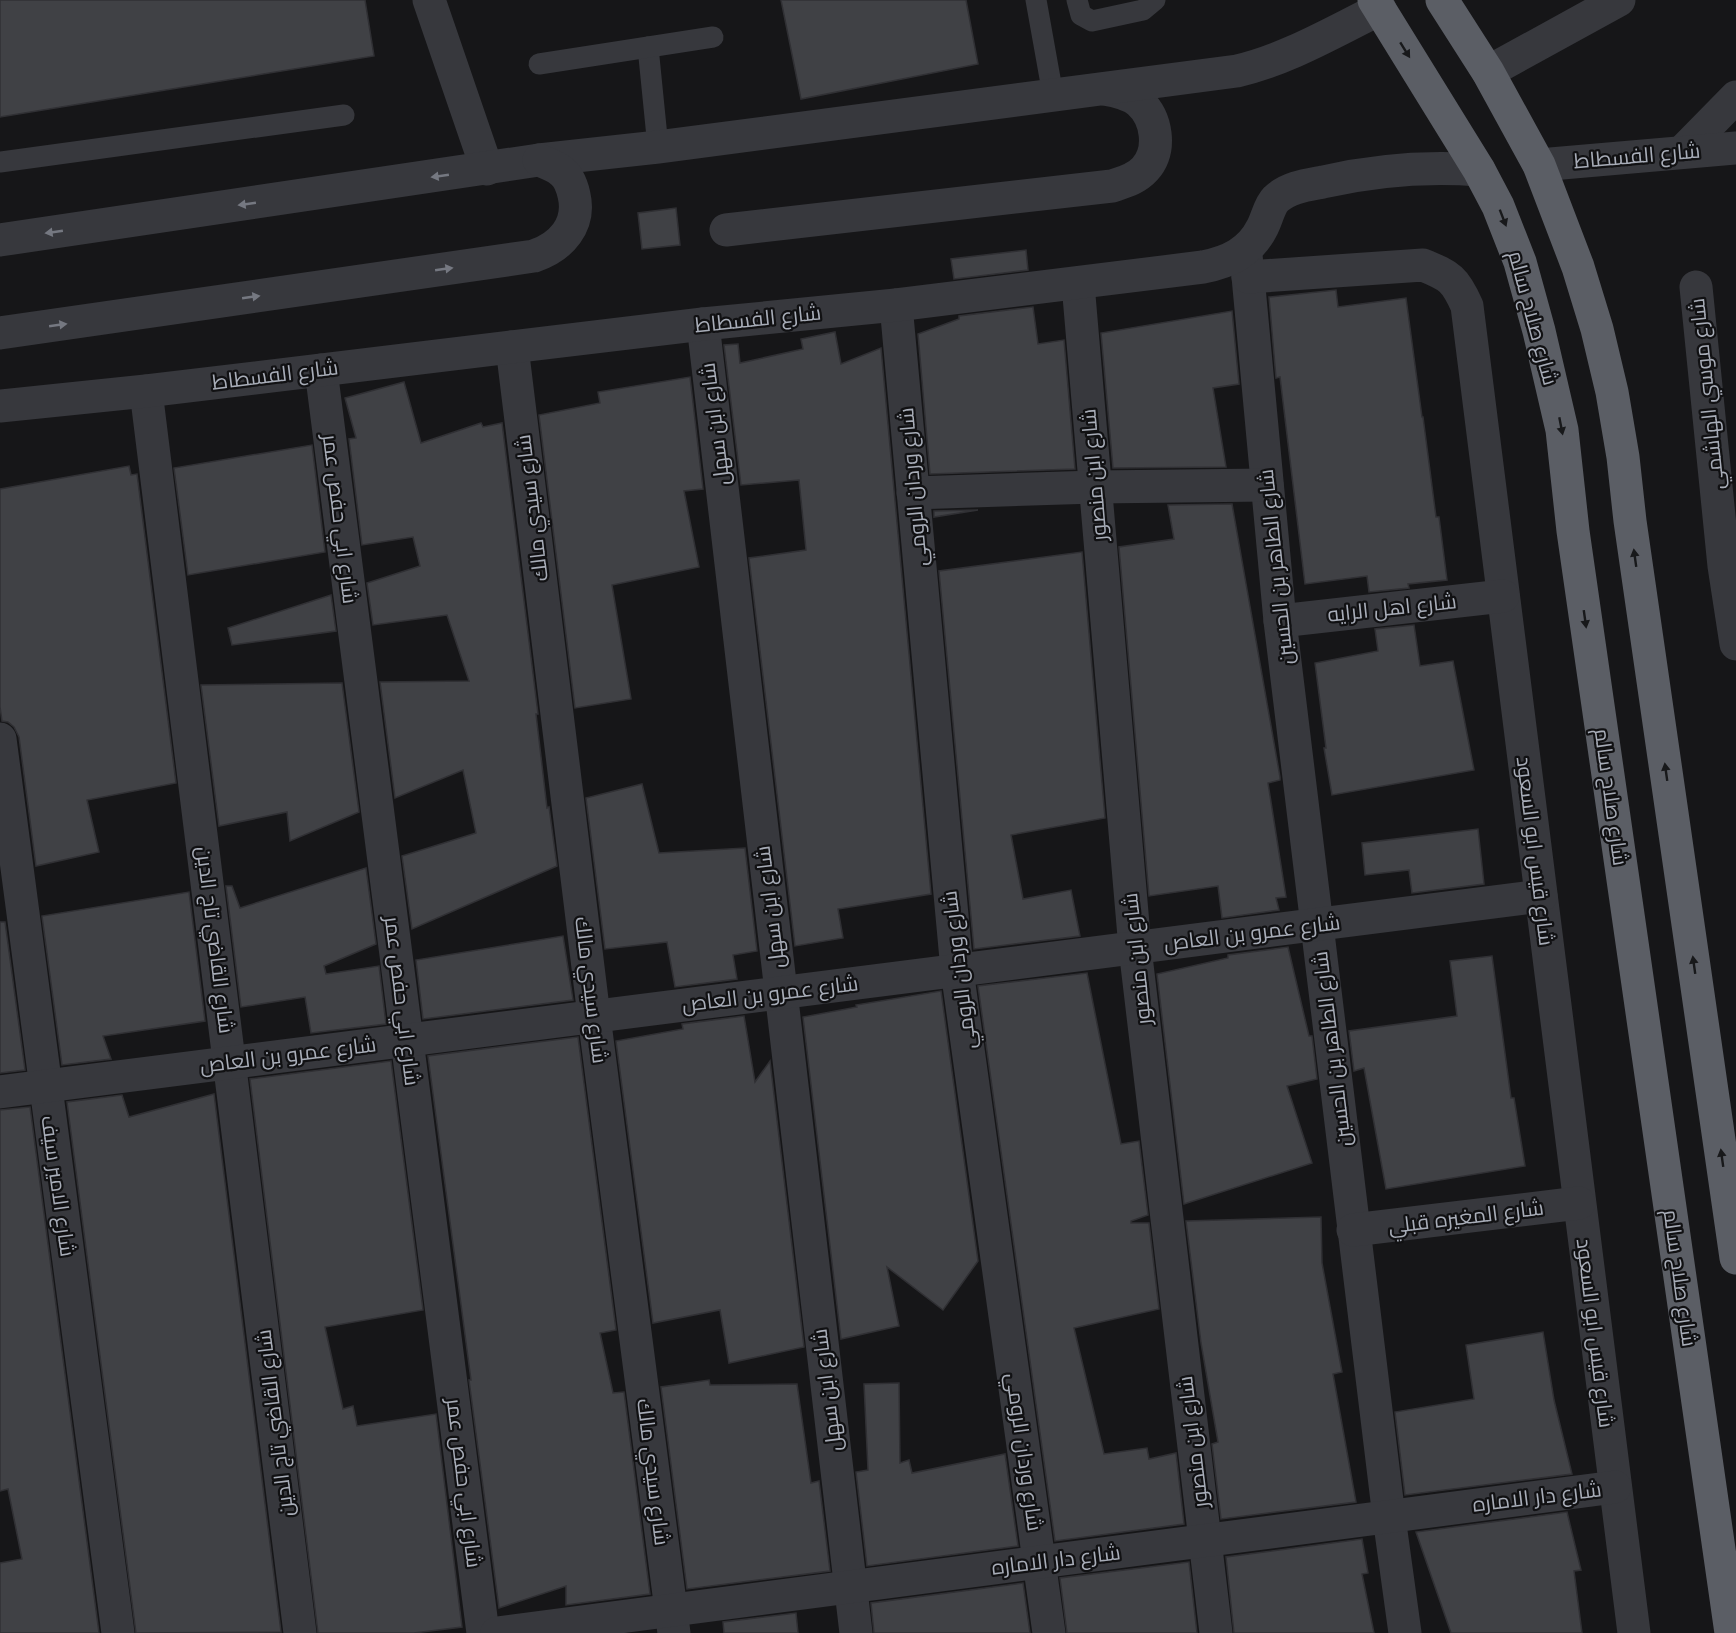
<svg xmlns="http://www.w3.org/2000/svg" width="1736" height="1633" viewBox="0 0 1736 1633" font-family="'Noto Sans',Cairo,sans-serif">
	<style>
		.building { fill: #404145; stroke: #303034; stroke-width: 1.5 }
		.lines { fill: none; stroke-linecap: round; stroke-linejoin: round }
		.service { stroke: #37383d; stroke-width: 21 }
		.minor { stroke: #37383d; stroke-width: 33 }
		.trunk { stroke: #5b5e65; stroke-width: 33 }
		.oneway { fill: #18191b }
		.oneway2 { fill: #757881 }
		.labels { text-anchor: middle; stroke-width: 4.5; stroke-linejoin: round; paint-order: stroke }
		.street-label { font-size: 21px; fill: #a8adb8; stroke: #111113 }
	</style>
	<rect width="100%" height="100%" fill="#161618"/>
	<!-- building -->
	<g class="building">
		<path d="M 0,0 L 365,0 L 374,56 L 0,117 Z"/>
		<path d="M 781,0 L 966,0 L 978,64 L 801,99 Z"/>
		<path d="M 676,208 L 680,245 L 642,249 L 638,213 Z"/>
		<path d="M 1026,250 L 1028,270 L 954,279 L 951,259 Z"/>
		<path d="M 1336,290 L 1338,307 L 1406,298 L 1422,417 L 1423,417 L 1436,517 L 1439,517 L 1447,580 L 1408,584 L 1409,588 L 1369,592 L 1367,576 L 1305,584 L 1280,377 L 1276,378 L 1269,297 Z"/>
		<path d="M 1033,307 L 1038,344 L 1064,340 L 1075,469 L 930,474 L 918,334 L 959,319 L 959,316 Z"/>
		<path d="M 1232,311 L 1239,384 L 1213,388 L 1226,467 L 1113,468 L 1101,333 Z"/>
		<path d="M 835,332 L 841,364 L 881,348 L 931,894 L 838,909 L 843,938 L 795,946 L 749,558 L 806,550 L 799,480 L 741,485 L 724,345 L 738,344 L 740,363 L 803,349 L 801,339 Z"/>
		<path d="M 690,377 L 703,489 L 684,491 L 699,567 L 612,585 L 631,699 L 575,708 L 539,415 L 600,403 L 598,392 Z"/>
		<path d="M 404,382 L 421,443 L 481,423 L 483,427 L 502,423 L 538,714 L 536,714 L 547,808 L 549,807 L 557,866 L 412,929 L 402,856 L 476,833 L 463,770 L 395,798 L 380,682 L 469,681 L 447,615 L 373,625 L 367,583 L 420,566 L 413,537 L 362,545 L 349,439 L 356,438 L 345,398 Z"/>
		<path d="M 312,445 L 325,552 L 188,575 L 174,468 Z"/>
		<path d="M 129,466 L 131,475 L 137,474 L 176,783 L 87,800 L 99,852 L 36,866 L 19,737 L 14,727 L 8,722 L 2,721 L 0,707 L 0,489 Z"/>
		<path d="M 1232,504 L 1280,777 L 1280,780 L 1268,783 L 1286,897 L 1276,898 L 1279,910 L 1222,918 L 1218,886 L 1149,896 L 1119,547 L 1174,539 L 1168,505 Z"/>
		<path d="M 978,510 L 934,517 L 934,511 Z"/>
		<path d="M 1082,552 L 1105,818 L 1011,835 L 1023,899 L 1071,890 L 1080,936 L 974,949 L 939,571 Z"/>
		<path d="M 331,595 L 336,631 L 232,645 L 228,628 Z"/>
		<path d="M 1414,625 L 1420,666 L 1453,661 L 1474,770 L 1332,795 L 1324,748 L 1326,748 L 1315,663 L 1378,651 L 1375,629 Z"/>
		<path d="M 342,683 L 359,812 L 290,841 L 287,812 L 219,826 L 201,685 Z"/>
		<path d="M 642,784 L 659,853 L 745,848 L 757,951 L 733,955 L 737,979 L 675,987 L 667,942 L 605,949 L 586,798 Z"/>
		<path d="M 1478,829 L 1484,884 L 1412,893 L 1409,870 L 1365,875 L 1362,843 Z"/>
		<path d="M 366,868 L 376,944 L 324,966 L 326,974 L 379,966 L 386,1024 L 311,1033 L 305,997 L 241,1007 L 226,886 L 232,886 L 240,908 Z"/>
		<path d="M 189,892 L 205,1021 L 103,1036 L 111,1059 L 62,1065 L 42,916 Z"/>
		<path d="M 0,922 L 5,922 L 25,1070 L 0,1073 Z"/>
		<path d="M 563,936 L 573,1000 L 423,1019 L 416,960 Z"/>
		<path d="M 1288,947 L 1309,1036 L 1312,1036 L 1317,1079 L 1287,1086 L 1312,1163 L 1184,1204 L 1157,974 L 1228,958 L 1228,955 Z"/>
		<path d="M 1492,956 L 1511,1098 L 1514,1098 L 1525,1166 L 1386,1189 L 1364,1068 L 1354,1071 L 1349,1031 L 1457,1016 L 1450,961 Z"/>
		<path d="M 1087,973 L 1121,1144 L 1139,1141 L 1148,1215 L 1131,1221 L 1131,1223 L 1149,1223 L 1159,1309 L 1074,1328 L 1104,1454 L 1147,1448 L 1149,1459 L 1176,1453 L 1184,1524 L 1055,1541 L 978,986 Z"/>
		<path d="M 941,991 L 978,1261 L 943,1310 L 887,1267 L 899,1326 L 841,1339 L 803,1017 L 857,1007 L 856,1005 Z"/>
		<path d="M 744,1016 L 755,1082 L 770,1061 L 804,1347 L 729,1363 L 720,1310 L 653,1323 L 616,1041 L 683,1029 L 682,1024 Z"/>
		<path d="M 578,1037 L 616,1330 L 600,1333 L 613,1393 L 624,1392 L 650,1594 L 566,1605 L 566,1586 L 499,1608 L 469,1380 L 471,1380 L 428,1056 Z"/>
		<path d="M 391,1061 L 423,1310 L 325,1327 L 343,1409 L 353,1406 L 357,1426 L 436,1414 L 462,1627 L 414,1633 L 318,1633 L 250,1079 Z"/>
		<path d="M 214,1094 L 281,1632 L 136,1633 L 67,1102 L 122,1095 L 129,1117 Z"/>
		<path d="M 30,1107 L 99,1633 L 0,1633 L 0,1563 L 22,1559 L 8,1489 L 0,1491 L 0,1110 Z"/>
		<path d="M 1321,1217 L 1322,1263 L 1342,1372 L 1333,1374 L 1356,1502 L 1221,1519 L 1212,1444 L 1218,1442 L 1201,1343 L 1186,1221 Z"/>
		<path d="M 1543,1332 L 1554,1400 L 1572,1474 L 1405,1495 L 1395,1412 L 1474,1399 L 1466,1345 Z"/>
		<path d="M 709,1380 L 710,1385 L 797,1384 L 811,1483 L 819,1481 L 830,1571 L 687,1589 L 661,1387 Z"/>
		<path d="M 899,1383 L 900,1463 L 909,1460 L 912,1473 L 1005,1454 L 1018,1546 L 867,1566 L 856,1472 L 868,1470 L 864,1384 Z"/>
		<path d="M 1567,1512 L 1581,1570 L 1574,1571 L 1582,1633 L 1451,1633 L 1416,1532 Z"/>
		<path d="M 1362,1539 L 1368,1573 L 1362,1574 L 1374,1633 L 1234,1633 L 1226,1557 Z"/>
		<path d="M 1189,1562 L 1197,1633 L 1067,1633 L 1060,1578 Z"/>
		<path d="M 1023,1583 L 1030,1633 L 874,1633 L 871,1603 Z"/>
		<path d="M 796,1613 L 798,1633 L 724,1633 L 723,1622 Z"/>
	</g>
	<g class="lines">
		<!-- service -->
		<g class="service">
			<path d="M 1036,0 L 1053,95"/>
			<path d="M 1077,0 L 1081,15 L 1092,21 L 1143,10 L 1155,0"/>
			<path d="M 648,47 L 658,147"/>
			<path d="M 539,64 L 713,37"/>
			<path d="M 0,162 L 344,115"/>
		</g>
		<!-- minor -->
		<g class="minor">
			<path d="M 429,0 L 487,169"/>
			<path d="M 1488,72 L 1619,0"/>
			<path d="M 1682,152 L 1736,97"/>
			<path d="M 1539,165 L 1736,148"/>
			<path d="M 726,230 L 1112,186 C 1124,182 1136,179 1145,169 C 1162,150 1157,118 1139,102 C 1130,94 1116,91 1104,89"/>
			<path d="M 0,240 L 539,160 L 658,147 L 1237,71 C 1288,59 1333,32 1380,9"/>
			<path d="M 1246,255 L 1280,621 L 1389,1517 L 1405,1633"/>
			<path d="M 1248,277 L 1423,265 C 1450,276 1455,279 1467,306 L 1634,1633"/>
			<path d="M 1078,284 L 1135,948 L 1216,1633"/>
			<path d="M 1696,287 L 1724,566 L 1736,644"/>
			<path d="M 896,305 L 957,970 L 1049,1633"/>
			<path d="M 703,324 L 856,1633"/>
			<path d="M 0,333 L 534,256 C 561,247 581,225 574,195 C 572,186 568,176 561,171 C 555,166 546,163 539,160"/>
			<path d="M 512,347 L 594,1016 L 674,1633"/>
			<path d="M 321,370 L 483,1633"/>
			<path d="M 146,391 L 300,1633"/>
			<path d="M 0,406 L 146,391 L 703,324 L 896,305 L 1203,267 C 1229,262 1250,252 1262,228 C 1267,219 1269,206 1276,199 C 1289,187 1307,185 1323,182 C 1376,170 1426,166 1479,170"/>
			<path d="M 913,493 L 1095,487 L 1267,485"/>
			<path d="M 1280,621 L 1503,596"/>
			<path d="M 0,739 L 118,1633"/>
			<path d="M 0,1092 L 1541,896"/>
			<path d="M 1353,1230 L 1579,1203"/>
			<path d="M 497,1633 L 1615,1487"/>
		</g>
		<!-- trunk -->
		<g class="trunk">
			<path d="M 1374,0 L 1479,170 L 1498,206 L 1520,262 L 1539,331 L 1562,430 L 1573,531 L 1731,1633"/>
			<path d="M 1442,0 L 1488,72 L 1539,165 L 1578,267 L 1597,329 L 1612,392 L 1623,457 L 1630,521 L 1736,1258"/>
		</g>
	</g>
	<!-- one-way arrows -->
	<defs><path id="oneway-solid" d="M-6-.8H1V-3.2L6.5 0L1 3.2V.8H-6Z" transform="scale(1.5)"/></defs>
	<g class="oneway">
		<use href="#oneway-solid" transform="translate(1405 50) rotate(58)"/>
		<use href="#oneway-solid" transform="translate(1503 218) rotate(69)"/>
		<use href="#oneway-solid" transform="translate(1561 426) rotate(79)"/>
		<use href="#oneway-solid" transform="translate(1635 558) rotate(-98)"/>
		<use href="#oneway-solid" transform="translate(1585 619) rotate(82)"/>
		<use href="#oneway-solid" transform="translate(1666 772) rotate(-98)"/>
		<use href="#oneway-solid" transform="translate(1694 965) rotate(-98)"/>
		<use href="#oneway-solid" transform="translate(1722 1158) rotate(-98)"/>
	</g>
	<g class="oneway2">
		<use href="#oneway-solid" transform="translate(440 176) rotate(172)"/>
		<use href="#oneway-solid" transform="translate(247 204) rotate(172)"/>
		<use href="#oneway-solid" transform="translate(54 232) rotate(172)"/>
		<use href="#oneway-solid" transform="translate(444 269) rotate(-8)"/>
		<use href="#oneway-solid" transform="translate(251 297) rotate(-8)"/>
		<use href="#oneway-solid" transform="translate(58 325) rotate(-8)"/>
	</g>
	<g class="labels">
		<!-- street labels -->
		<g class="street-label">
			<text transform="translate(1637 156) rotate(-5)" y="7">شارع الفسطاط</text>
			<text transform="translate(1533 318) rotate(75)" y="7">شارع صلاح سالم</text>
			<text transform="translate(758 319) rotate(-6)" y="7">شارع الفسطاط</text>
			<text transform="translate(275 375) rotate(-7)" y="7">شارع الفسطاط</text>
			<text transform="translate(1707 394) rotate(-96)" y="7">شارع موسي الهاشمي</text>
			<text transform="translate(715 424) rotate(-97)" y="7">شارع ابن سهل</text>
			<text transform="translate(1094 475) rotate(-95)" y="7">شارع ابن منصور</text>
			<text transform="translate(913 487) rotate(-95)" y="7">شارع وردان الرومي</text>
			<text transform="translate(532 508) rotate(-97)" y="7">شارع سيدي مالك</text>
			<text transform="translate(340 519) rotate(83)" y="7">شارع ابي حفص عمر</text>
			<text transform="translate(1276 567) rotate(-96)" y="7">شارع الطاهر بن الحسين</text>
			<text transform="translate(1392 608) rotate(-6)" y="7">شارع اهل الرايه</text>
			<text transform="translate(1611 797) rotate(82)" y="7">شارع صلاح سالم</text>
			<text transform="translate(1535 851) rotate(83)" y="7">شارع قيس ابو السعود</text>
			<text transform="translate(770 907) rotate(-97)" y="7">شارع ابن سهل</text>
			<text transform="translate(1252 933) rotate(-7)" y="7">شارع عمرو بن العاص</text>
			<text transform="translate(215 940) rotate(83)" y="7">شارع القاضي تاج الدين</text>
			<text transform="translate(1137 959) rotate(-96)" y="7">شارع ابن منصور</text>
			<text transform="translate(959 970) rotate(-97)" y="7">شارع وردان الرومي</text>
			<text transform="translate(591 990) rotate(83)" y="7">شارع سيدي مالك</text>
			<text transform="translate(770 994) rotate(-7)" y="7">شارع عمرو بن العاص</text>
			<text transform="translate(402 1001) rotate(83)" y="7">شارع ابي حفص عمر</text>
			<text transform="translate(1332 1049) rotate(-97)" y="7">شارع الطاهر بن الحسين</text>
			<text transform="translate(288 1055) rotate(-7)" y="7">شارع عمرو بن العاص</text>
			<text transform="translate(58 1186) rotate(82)" y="7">شارع الامير سيف</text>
			<text transform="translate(1466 1217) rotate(-7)" y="7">شارع المغيره قبلي</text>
			<text transform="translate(1680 1278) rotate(82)" y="7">شارع صلاح سالم</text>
			<text transform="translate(1595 1333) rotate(83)" y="7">شارع قيس ابو السعود</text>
			<text transform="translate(827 1390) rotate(-97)" y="7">شارع ابن سهل</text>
			<text transform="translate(275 1423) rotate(-97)" y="7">شارع القاضي تاج الدين</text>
			<text transform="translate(1193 1442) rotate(-97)" y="7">شارع ابن منصور</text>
			<text transform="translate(1024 1452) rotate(82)" y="7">شارع وردان الرومي</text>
			<text transform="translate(653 1472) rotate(83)" y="7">شارع سيدي مالك</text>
			<text transform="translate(464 1483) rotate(83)" y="7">شارع ابي حفص عمر</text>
			<text transform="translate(1537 1497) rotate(-7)" y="7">شارع دار الاماره</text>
			<text transform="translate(1056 1560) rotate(-7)" y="7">شارع دار الاماره</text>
		</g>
	</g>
</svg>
